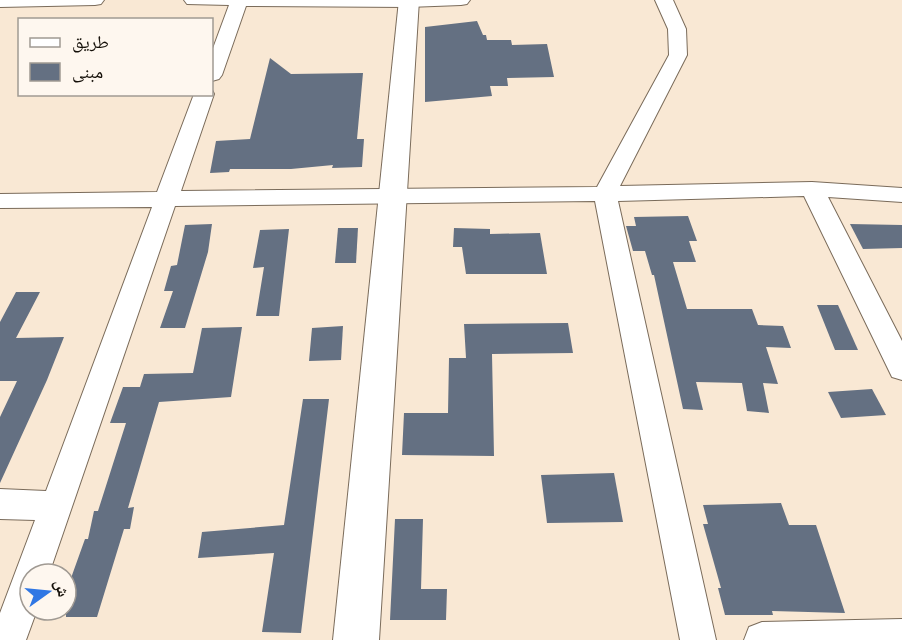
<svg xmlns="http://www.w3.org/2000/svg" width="902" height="640" viewBox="0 0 902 640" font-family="'Zilla Slab','Noto Naskh Arabic',serif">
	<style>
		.building { fill: #647082 }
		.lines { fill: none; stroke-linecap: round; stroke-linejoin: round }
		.minor-casing { stroke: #7a6b5a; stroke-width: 2 }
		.tertiary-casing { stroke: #7a6b5a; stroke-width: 2 }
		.minor { fill: #fff; fill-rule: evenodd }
		.tertiary { fill: #fff; fill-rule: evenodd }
	</style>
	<rect width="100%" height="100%" fill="#f9e8d4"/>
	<!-- building -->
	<g class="building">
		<path d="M 477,21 L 483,35 L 486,35 L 487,40 L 511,40 L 512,45 L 547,44 L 554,77 L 507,78 L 508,86 L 490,86 L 492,96 L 425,102 L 425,27 Z"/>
		<path d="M 270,58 L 291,74 L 363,73 L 357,139 L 364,139 L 362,167 L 332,168 L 333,165 L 291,169 L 230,169 L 229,172 L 210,173 L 216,141 L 250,139 Z"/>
		<path d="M 688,216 L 697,241 L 689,241 L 696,262 L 673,262 L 687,309 L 752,309 L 758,325 L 783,326 L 791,348 L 766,347 L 778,384 L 763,383 L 769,413 L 747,411 L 742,383 L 696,382 L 703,410 L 683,409 L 654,275 L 652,275 L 645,251 L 633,251 L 626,226 L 636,226 L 634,217 Z"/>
		<path d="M 212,224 L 208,252 L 185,328 L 160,328 L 173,291 L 164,291 L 171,266 L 177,265 L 185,225 Z"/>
		<path d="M 850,224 L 902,225 L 902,248 L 863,249 Z"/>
		<path d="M 338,228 L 358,228 L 356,263 L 335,263 Z"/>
		<path d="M 454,228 L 490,229 L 490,234 L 540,233 L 547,274 L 466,274 L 462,247 L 453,247 Z"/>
		<path d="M 289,229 L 279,316 L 256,316 L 264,267 L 253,268 L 260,230 Z"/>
		<path d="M 16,292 L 40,292 L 16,338 L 64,337 L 47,380 L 0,483 L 0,417 L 17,381 L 0,381 L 0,322 Z"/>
		<path d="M 817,305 L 838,305 L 858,350 L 835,350 Z"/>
		<path d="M 568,323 L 573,353 L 492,354 L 494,456 L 402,455 L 404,413 L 448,413 L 449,358 L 466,358 L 464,324 Z"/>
		<path d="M 343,326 L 341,360 L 309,361 L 312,328 Z"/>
		<path d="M 242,327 L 231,397 L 159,402 L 128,508 L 134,507 L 130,529 L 124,529 L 97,617 L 66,617 L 66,592 L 85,539 L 88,539 L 94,511 L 98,511 L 126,423 L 110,423 L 123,387 L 140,387 L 144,374 L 193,373 L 202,328 Z"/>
		<path d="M 872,389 L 886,415 L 841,418 L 828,392 Z"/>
		<path d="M 303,399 L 329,399 L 301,633 L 262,632 L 274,553 L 198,558 L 202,532 L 284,525 Z"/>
		<path d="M 614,473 L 623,522 L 547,523 L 541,475 Z"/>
		<path d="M 781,503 L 789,525 L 816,525 L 845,613 L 772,611 L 773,615 L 725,615 L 718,588 L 721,588 L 703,524 L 708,524 L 703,505 Z"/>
		<path d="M 395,519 L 423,519 L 421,589 L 447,589 L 446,620 L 390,620 Z"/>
	</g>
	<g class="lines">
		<defs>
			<g id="minor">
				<path d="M 0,0 L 104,0 L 101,4 L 95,5 L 0,7 Z"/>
				<path d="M 184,0 L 470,0 L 467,4 L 461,5 L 408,7 L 246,6 L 222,75 L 219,79 L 212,81 L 212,51 L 229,5 L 187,4 Z"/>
				<path d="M 655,0 L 673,0 L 686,29 L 687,55 L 620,186 L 812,182 L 902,188 L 902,202 L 828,197 L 902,341 L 902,380 L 892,377 L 804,196 L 618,201 L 716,640 L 680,640 L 595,201 L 175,206 L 49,574 L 30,574 L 30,610 L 37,610 L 26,640 L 0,640 L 0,613 L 35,520 L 0,519 L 0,489 L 46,491 L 152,207 L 0,208 L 0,194 L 157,192 L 194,94 L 212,94 L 212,90 L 214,94 L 181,191 L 597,187 L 669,55 L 668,29 Z"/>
				<path d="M 902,619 L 902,640 L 744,640 L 749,627 L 762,622 Z"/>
			</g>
			<path id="tertiary" d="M 399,0 L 419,0 L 379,640 L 333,640 Z"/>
		</defs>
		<!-- minor casing -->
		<use href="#minor" class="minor-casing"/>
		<!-- tertiary casing -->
		<use href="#tertiary" class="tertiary-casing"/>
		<!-- minor -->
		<use href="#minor" class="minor"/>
		<!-- tertiary -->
		<use href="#tertiary" class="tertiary"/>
	</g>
	<!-- legend -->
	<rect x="18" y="18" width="195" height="78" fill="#fef7ef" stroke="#a09a93" stroke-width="1.5"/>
	<rect x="30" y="38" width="30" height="9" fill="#ffffff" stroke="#a09a93" stroke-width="1.5"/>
	<text x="72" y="48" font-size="18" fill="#140f08">طريق</text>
	<rect x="30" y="63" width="30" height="18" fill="#647082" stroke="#a09a93" stroke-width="1.5"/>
	<text x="72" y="78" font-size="18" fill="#140f08">مبنى</text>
	<!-- north arrow -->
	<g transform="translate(48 592) rotate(75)"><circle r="28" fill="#fef7ef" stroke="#a09a93" stroke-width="1.5"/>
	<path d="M0-4.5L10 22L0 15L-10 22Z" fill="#3077e4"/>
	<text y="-9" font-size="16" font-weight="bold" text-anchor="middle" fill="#140f08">ش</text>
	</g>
</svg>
